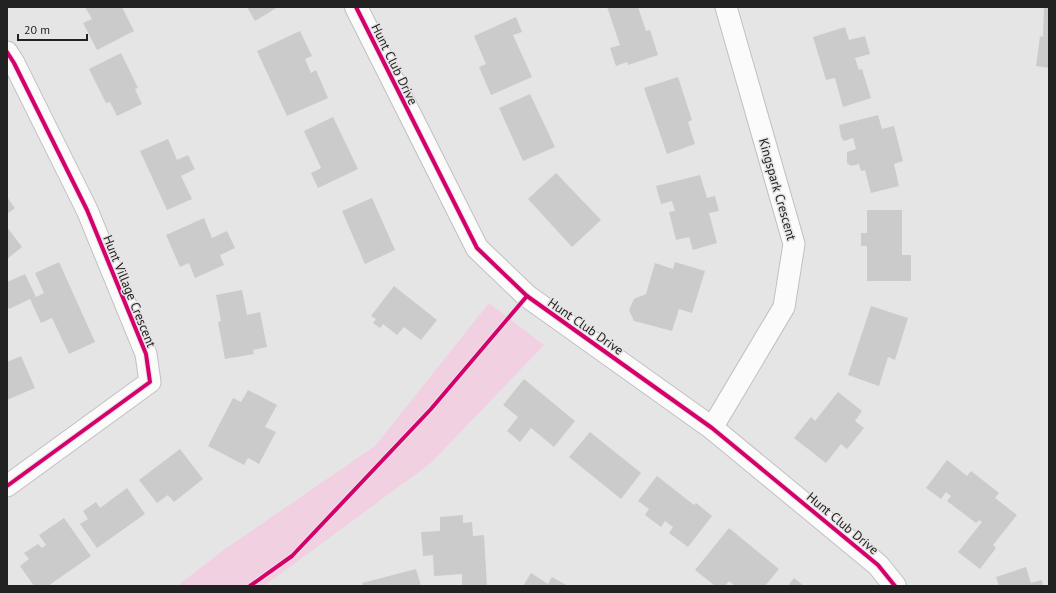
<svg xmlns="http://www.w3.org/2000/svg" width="1056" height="593" viewBox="0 0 1056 593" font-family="'PT Sans',sans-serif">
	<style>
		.green { fill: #f1d0e1 }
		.building { fill: #cccbcc }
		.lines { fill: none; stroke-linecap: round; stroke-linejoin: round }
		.street-casing { stroke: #c1c0c0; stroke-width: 23 }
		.secondary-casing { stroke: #c1c0c0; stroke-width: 24 }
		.street { stroke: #fbfbfb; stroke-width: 21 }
		.secondary { stroke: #fbfbfb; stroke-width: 22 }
		.cycleway-casing { stroke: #e7e4e5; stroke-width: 6 }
		.cycleway { stroke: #d6006c; stroke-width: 4 }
		.labels { text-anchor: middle; stroke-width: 3; stroke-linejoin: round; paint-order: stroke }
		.street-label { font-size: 13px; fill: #232222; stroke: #e7e4e5 }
	</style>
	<rect width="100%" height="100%" fill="#e6e5e5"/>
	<!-- green -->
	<path class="green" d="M 489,303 L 544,345 L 431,463 L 264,586 L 177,586 L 225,549 L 375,446 Z"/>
	<!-- building -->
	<g class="building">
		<path d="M 85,7 L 122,7 L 134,31 L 97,50 L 83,23 L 92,19 Z"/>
		<path d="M 247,7 L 278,7 L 255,21 Z"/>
		<path d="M 607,7 L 638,7 L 646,31 L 650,30 L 658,55 L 628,65 L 627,62 L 616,66 L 610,48 L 620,45 Z"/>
		<path d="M 1044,7 L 1049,7 L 1049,68 L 1036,66 L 1040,36 L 1043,37 Z"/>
		<path d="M 516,17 L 522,32 L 513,35 L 532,77 L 491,95 L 479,67 L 486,64 L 474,36 Z"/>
		<path d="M 845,27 L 849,40 L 865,36 L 870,54 L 855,58 L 859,70 L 862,69 L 871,98 L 843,107 L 835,78 L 826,80 L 813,37 Z"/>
		<path d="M 300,31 L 312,56 L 305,59 L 311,73 L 316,70 L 328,98 L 287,116 L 257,51 Z"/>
		<path d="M 121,53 L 138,88 L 135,89 L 142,104 L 117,116 L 110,102 L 106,103 L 89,69 Z"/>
		<path d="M 678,77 L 692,120 L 688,122 L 695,144 L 667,154 L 644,88 Z"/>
		<path d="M 530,94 L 555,147 L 523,161 L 499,108 Z"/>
		<path d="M 878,115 L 882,129 L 894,126 L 903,161 L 894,164 L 899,186 L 871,193 L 865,170 L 861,171 L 859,164 L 851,166 L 847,163 L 847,152 L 856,149 L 853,138 L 844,141 L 841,137 L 839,125 Z"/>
		<path d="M 333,117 L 358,169 L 318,188 L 311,173 L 321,168 L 304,131 Z"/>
		<path d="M 168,139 L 177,160 L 188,155 L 195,169 L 181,176 L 192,199 L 167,210 L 140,151 Z"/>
		<path d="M 556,173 L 601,220 L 572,247 L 528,199 Z"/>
		<path d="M 700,175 L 707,198 L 715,196 L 719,211 L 709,213 L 717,243 L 693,250 L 689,237 L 676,240 L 669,212 L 675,211 L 672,201 L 661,204 L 656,186 Z"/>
		<path d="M 7,197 L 15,208 L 7,214 Z"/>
		<path d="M 372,198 L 395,250 L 365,264 L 342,211 Z"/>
		<path d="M 867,210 L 902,210 L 902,255 L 911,255 L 911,281 L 867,281 L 867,246 L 861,246 L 861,233 L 867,233 Z"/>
		<path d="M 204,218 L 212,238 L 227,231 L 235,248 L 220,255 L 224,265 L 195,278 L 189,263 L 180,267 L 166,235 Z"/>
		<path d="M 7,227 L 22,247 L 7,259 Z"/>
		<path d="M 59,262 L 95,342 L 69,354 L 52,318 L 41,323 L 30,299 L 9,309 L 7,304 L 7,282 L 25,274 L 36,297 L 44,293 L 35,273 Z"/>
		<path d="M 675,262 L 705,271 L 692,313 L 679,309 L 672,331 L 634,321 L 629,310 L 634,299 L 646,294 L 655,263 L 673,269 Z"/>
		<path d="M 394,286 L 437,320 L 421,340 L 404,327 L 397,335 L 383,324 L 380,328 L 373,323 L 376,319 L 371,316 Z"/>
		<path d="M 242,290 L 247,315 L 260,312 L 267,347 L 253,350 L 254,354 L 225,359 L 218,322 L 221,321 L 216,295 Z"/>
		<path d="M 871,306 L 908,318 L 895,360 L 888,357 L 879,386 L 848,375 Z"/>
		<path d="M 21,356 L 35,388 L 7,400 L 7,362 Z"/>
		<path d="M 524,379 L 575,421 L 554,447 L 531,428 L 520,442 L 507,431 L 518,417 L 503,405 Z"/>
		<path d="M 248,390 L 277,405 L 265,427 L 276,432 L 259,464 L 248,458 L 244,465 L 208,446 L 233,398 L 241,402 Z"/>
		<path d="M 838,392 L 862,411 L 855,421 L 864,428 L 847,449 L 841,444 L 826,463 L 794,438 L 811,417 L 815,421 Z"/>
		<path d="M 590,432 L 641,473 L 621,499 L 569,457 Z"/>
		<path d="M 180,449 L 203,479 L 174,502 L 168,495 L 157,503 L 139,480 Z"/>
		<path d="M 947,460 L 967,476 L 971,471 L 999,493 L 995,498 L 1017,515 L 993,545 L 996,548 L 980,569 L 958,552 L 982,522 L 979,520 L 976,523 L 947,501 L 951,496 L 946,492 L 941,499 L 926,488 Z"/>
		<path d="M 657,476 L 694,505 L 696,503 L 712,516 L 688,547 L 669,533 L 673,527 L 665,521 L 661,527 L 645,515 L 649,509 L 638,501 Z"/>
		<path d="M 127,488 L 145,514 L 97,548 L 80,524 L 88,519 L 83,511 L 96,502 L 100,508 Z"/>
		<path d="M 463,515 L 463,523 L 472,522 L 473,536 L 484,535 L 487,586 L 462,586 L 462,574 L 434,576 L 433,555 L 423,556 L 421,532 L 440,531 L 440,517 Z"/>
		<path d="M 64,518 L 91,556 L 48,586 L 34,586 L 20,566 L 29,559 L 24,553 L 38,544 L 42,548 L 46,545 L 39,535 Z"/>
		<path d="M 729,528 L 779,569 L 765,586 L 735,586 L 729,581 L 725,586 L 715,586 L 695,570 Z"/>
		<path d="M 1026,567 L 1031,583 L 1042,580 L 1043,586 L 999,586 L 996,577 Z"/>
		<path d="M 416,569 L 421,586 L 363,586 L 362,583 Z"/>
		<path d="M 531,573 L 548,584 L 552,577 L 568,586 L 523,586 Z"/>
		<path d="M 794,578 L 804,586 L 788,586 Z"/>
	</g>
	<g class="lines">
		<defs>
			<g id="street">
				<path d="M 7,52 L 14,63 L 87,210 L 146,354 L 150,382 L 7,486"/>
				<path d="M 712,428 L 784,307 L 794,244 L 726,7"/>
			</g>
			<path id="secondary" d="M 356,7 L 477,248 L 527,296 L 712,428 L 878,565 L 895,586"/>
		</defs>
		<!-- street casing -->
		<use href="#street" class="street-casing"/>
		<!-- secondary casing -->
		<use href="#secondary" class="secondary-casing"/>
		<!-- street -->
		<use href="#street" class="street"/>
		<!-- secondary -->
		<use href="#secondary" class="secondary"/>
		<defs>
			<g id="cycleway">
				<path d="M 356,7 L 477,248 L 527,296 L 712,428 L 878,565 L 895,586"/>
				<path d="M 7,52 L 14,63 L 87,210 L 146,354 L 150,382 L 7,486"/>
				<path d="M 250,586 L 292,556 L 431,409 L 527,296"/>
			</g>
		</defs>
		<!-- cycleway casing -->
		<use href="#cycleway" class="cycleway-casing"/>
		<!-- cycleway -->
		<use href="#cycleway" class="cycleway"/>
	</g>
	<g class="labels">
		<!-- street labels -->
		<g class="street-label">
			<text transform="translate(395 64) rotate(64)" y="5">Hunt Club Drive</text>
			<text transform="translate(778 189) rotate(74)" y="5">Kingspark Crescent</text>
			<text transform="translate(130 291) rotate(68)" y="5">Hunt Village Crescent</text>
			<text transform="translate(586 326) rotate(35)" y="5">Hunt Club Drive</text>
			<text transform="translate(843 523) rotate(40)" y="5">Hunt Club Drive</text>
		</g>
	</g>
	<!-- border -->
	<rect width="1056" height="593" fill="none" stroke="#232222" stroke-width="16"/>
	<!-- scale -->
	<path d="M18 34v6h69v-6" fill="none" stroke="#232222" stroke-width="2"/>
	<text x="24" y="34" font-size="12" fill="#232222" stroke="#e7e4e5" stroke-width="3" paint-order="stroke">20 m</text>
</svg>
